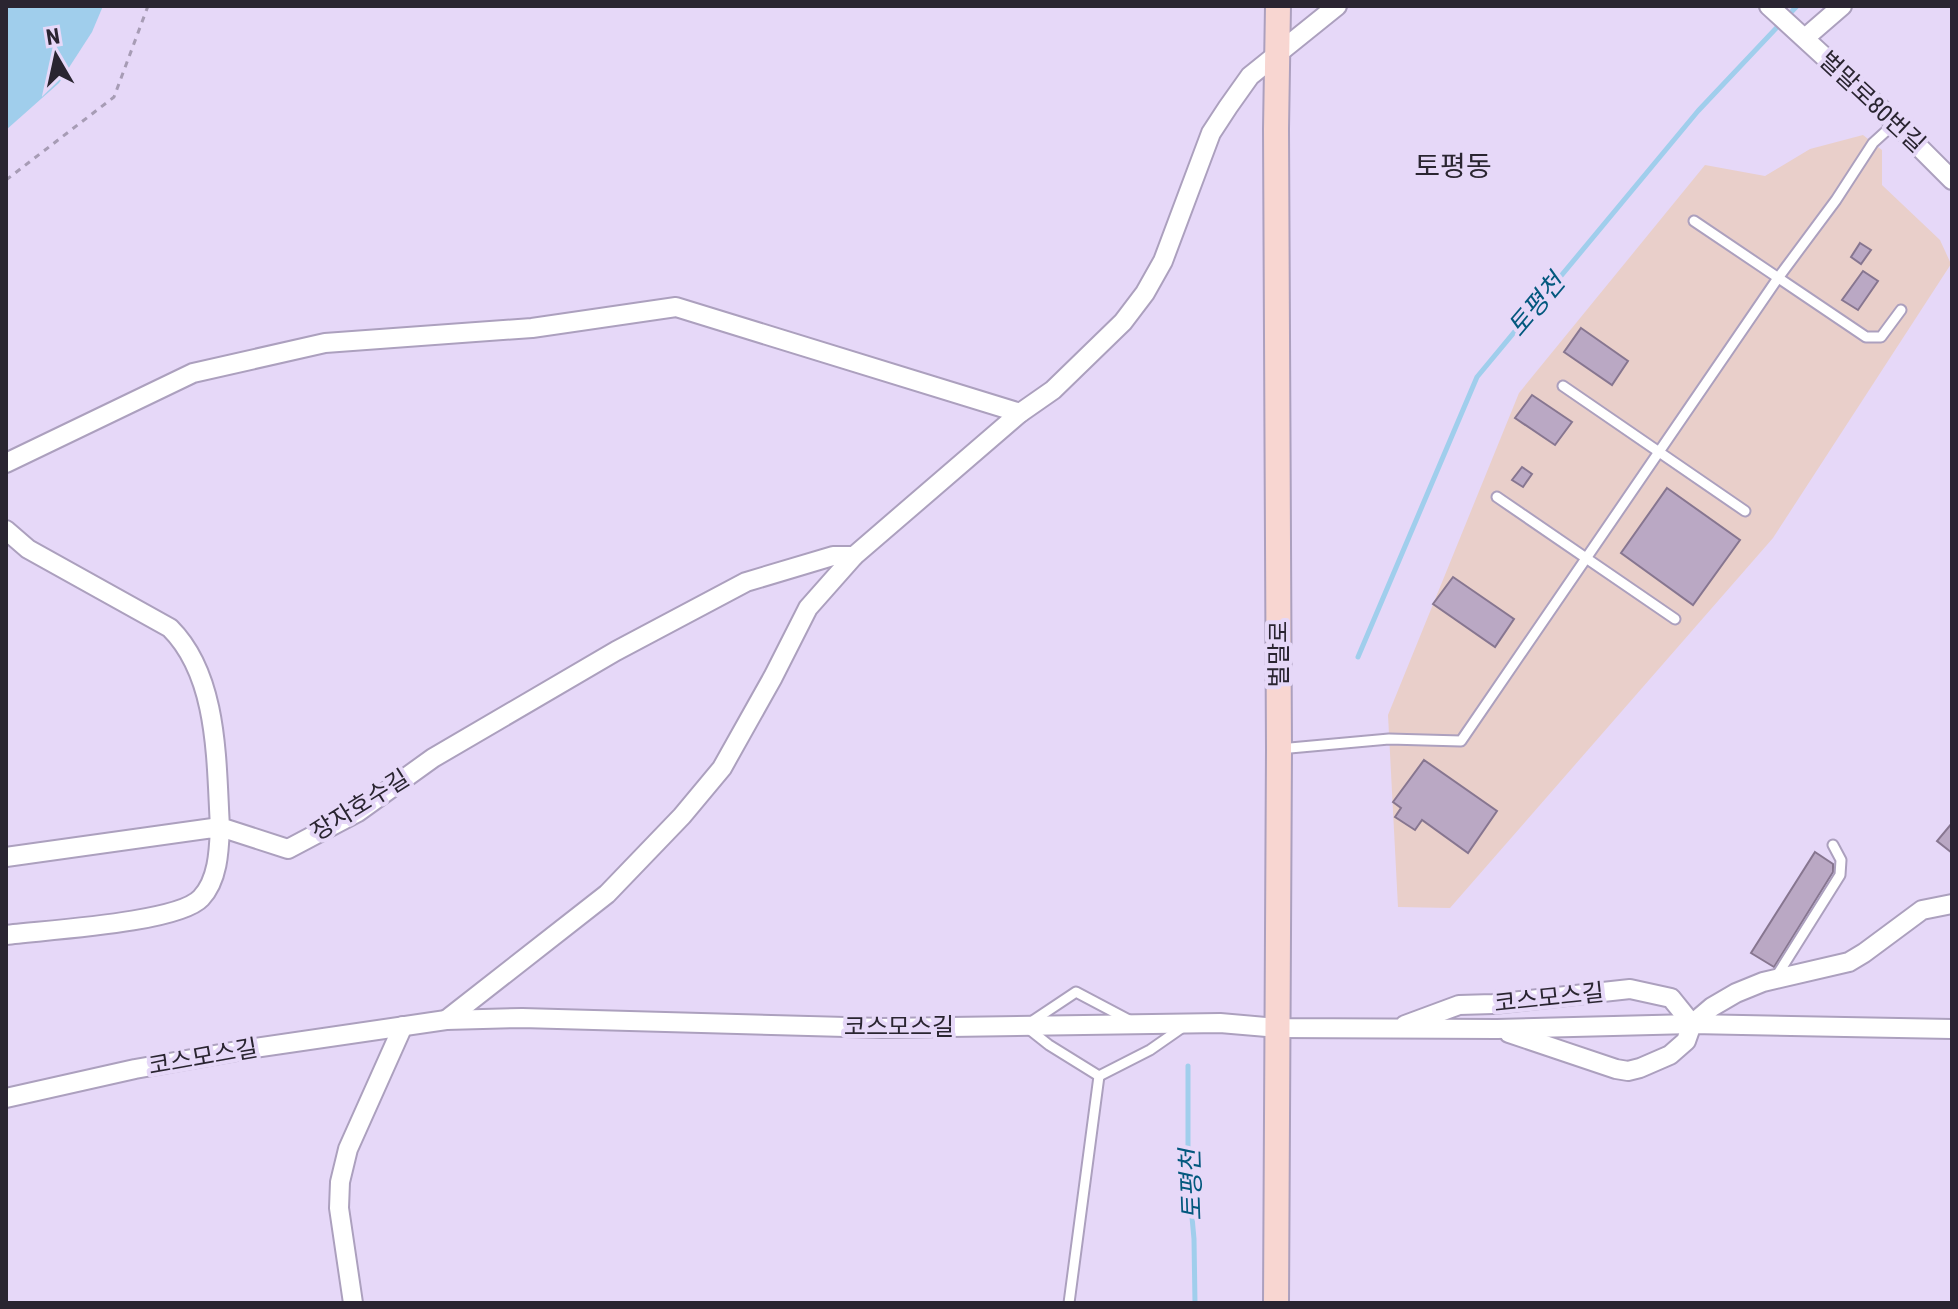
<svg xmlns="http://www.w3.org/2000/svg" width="1958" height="1309" viewBox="0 0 1958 1309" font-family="'Roboto Condensed','Noto Sans KR',sans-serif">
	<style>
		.industrial { fill: #e9cfca }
		.water { fill: #a0ceec }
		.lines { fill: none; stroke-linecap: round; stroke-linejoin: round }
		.stream { stroke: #a0ceec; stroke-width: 5 }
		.building { fill: #baa8c4; stroke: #877690; stroke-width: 2 }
		.lane-casing { stroke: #aca0be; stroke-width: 13 }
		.street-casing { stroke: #aca0be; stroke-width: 22 }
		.secondary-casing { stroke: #aca0be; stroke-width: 28 }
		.path { stroke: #a79cb5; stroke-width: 3; stroke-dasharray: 6 6; stroke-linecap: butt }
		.lane { stroke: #fff; stroke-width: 9 }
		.street { stroke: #fff; stroke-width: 18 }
		.secondary { stroke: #f8d6d1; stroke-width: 24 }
		.labels { text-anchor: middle; stroke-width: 8; stroke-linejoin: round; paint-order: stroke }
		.street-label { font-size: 24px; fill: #2a2531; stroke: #e6d8f8 }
		.water-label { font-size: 26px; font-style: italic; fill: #03587e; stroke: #e6d8f8 }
		.quarter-label { font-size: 28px; fill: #2a2531; stroke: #e6d8f8 }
	</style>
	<rect width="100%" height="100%" fill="#e6d8f8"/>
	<!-- industrial -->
	<path class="industrial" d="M 1863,135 L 1882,150 L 1882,185 L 1940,240 L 1951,264 L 1773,538 L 1450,908 L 1398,907 L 1388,715 L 1519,393 L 1705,165 L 1765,176 L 1810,149 Z"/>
	<!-- water -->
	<path class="water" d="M 6,6 L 103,6 L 92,32 L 59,83 L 6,130 Z"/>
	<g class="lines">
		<!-- stream -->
		<g class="stream">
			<path d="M 1358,657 L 1477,377 L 1698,111 L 1797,6"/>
			<path d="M 1188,1066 L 1188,1173 L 1194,1239 L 1195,1303"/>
		</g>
	</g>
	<!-- building -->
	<g class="building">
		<path d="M 1860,243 L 1871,250 L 1861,264 L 1851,257 Z"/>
		<path d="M 1863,271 L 1878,281 L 1858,310 L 1842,300 Z"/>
		<path d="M 1581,328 L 1628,361 L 1612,385 L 1564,352 Z"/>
		<path d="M 1532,395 L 1572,422 L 1555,445 L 1515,418 Z"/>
		<path d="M 1522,467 L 1532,474 L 1523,487 L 1512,480 Z"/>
		<path d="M 1667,488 L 1740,540 L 1693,605 L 1621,553 Z"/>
		<path d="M 1453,577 L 1514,619 L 1495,647 L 1433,604 Z"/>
		<path d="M 1424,760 L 1497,811 L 1468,853 L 1422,820 L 1415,830 L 1395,817 L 1401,808 L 1393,802 Z"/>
		<path d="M 1952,823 L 1952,853 L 1937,841 Z"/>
		<path d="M 1815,852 L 1833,864 L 1833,872 L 1774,967 L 1751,953 Z"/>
	</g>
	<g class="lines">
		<defs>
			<g id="lane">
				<path d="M 1694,221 L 1866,337 L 1881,337 L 1901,310"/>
				<path d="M 1563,386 L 1745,511"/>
				<path d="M 1497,497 L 1675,619"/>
				<path d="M 1279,749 L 1389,739 L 1461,741 L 1778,278 L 1836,200 L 1873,143 L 1895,123"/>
				<path d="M 1776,977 L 1840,875 L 1841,860 L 1833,845"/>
				<path d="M 1129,1020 L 1076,992 L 1025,1026 L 1049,1045 L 1099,1076 L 1150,1050 L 1183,1027"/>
				<path d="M 1069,1303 L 1099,1076"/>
			</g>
			<g id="street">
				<path d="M 1769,6 L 1878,106 L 1952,180"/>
				<path d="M 1805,38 L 1842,6"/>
				<path d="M 6,463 L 193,373 L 325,343 L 532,328 L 676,307 L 1020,413"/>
				<path d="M 6,530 L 28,549 L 170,628 C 219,677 216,762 220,827 L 288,849 L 358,812 L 433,758 L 616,651 L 746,582 L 833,556 L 854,556"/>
				<path d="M 6,857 L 220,827 C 219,851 218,880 201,898 C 178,923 45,930 6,935"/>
				<path d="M 446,1020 L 607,894 L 682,816 L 722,768 L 773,677 L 808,608 L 854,556 L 1020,413 L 1053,390 L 1123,322 L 1145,293 L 1163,261 L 1211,133 L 1228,107 L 1250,76 L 1337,6"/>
				<path d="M 1405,1025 L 1459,1005 L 1493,1004 L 1630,989 L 1671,998 L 1692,1024"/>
				<path d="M 1509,1033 L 1616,1069 L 1628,1071 L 1640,1068 L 1670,1055 L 1686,1041 L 1692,1024 L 1712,1007 L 1736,993 L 1763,982 L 1849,962 L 1864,953 L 1922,910 L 1952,904"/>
				<path d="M 6,1098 L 135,1069 L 254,1048 L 446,1020 L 522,1018 L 882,1028 L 1220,1023 L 1278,1028 L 1497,1029 L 1692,1024 L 1952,1029"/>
				<path d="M 353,1303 L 339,1208 L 340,1182 L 348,1149 L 403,1026"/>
			</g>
			<path id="secondary" d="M 1276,1303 L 1279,749 L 1276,129 L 1278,6"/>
		</defs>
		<!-- lane casing -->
		<use href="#lane" class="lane-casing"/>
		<!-- street casing -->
		<use href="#street" class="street-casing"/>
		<!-- secondary casing -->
		<use href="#secondary" class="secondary-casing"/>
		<!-- path -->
		<path class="path" d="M 6,180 L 114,97 L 148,6"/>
		<!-- lane -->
		<use href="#lane" class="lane"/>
		<!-- street -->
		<use href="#street" class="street"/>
		<!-- secondary -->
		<use href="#secondary" class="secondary"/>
	</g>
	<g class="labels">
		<!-- street labels -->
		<g class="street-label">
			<text transform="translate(1872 102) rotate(43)" y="8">벌말로80번길</text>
			<text transform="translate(1279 654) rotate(-90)" y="8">벌말로</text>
			<text transform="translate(360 805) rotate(-32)" y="8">장자호수길</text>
			<text transform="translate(1549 998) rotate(-6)" y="8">코스모스길</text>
			<text x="899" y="1035">코스모스길</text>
			<text transform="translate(203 1057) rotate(-10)" y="8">코스모스길</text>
		</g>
		<!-- water labels -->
		<g class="water-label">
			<text transform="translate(1536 305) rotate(-50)" y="9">토평천</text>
			<text transform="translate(1191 1185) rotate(-92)" y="9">토평천</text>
		</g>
		<!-- quarter labels -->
		<g class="quarter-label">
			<text x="1453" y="176">토평동</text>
		</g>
	</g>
	<!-- border -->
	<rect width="1958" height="1309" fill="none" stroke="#2a2531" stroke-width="16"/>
	<!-- north arrow -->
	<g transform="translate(56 56) rotate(351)" stroke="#e6d8f8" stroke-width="6" paint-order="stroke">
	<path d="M0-6L14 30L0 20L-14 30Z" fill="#2a2531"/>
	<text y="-12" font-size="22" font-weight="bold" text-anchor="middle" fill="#2a2531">N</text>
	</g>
</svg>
